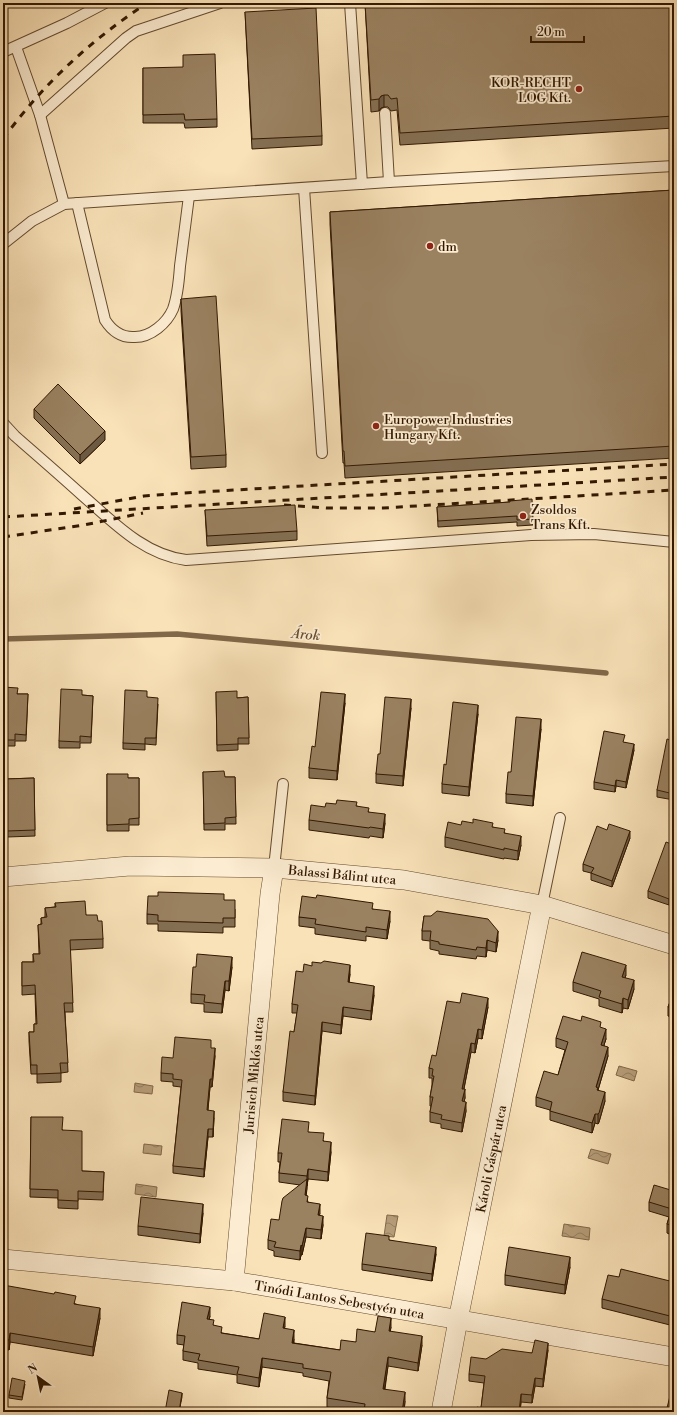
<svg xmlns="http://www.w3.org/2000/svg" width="677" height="1415" viewBox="0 0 677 1415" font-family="'Libre Bodoni',serif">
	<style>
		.water { fill: url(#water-waves); stroke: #816849 }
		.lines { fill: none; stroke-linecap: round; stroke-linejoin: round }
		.stream { stroke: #816849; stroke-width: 5.5 }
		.service-casing { stroke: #644a2e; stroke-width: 12 }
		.minor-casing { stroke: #644a2e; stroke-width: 20 }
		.service { stroke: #fcecd1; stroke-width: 10 }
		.minor { stroke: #fcecd1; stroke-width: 19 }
		.rail { stroke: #321800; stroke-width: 3; stroke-dasharray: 7 7; stroke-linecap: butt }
		.wall { fill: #846f53; stroke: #321800 }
		.shaded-wall { fill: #6c5a43; stroke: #321800 }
		.building { fill: #9a8160; stroke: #321800 }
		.poi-dot { fill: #8f2418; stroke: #fcecd1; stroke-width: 1.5 }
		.labels { text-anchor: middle; stroke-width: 3.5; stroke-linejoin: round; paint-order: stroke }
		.poi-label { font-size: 13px; fill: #321800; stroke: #fcecd1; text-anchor: start }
		.street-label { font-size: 13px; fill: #321800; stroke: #fcecd1 }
		.water-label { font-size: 14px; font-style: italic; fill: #674d30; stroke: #fcecd1 }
	</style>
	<defs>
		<pattern id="water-waves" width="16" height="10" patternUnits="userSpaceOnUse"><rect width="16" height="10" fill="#b69d79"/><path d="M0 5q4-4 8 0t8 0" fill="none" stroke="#957f61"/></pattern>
	</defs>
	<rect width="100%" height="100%" fill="#fae2b8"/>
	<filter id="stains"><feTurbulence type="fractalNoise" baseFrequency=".005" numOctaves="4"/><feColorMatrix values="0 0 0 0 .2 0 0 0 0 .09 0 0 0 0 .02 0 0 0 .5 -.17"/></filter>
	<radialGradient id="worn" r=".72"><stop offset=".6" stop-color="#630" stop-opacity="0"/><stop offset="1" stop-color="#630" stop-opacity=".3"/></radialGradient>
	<!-- water -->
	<g class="water">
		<path d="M 619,1066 L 637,1071 L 634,1081 L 616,1075 Z"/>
		<path d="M 135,1083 L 153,1086 L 152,1094 L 134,1092 Z"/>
		<path d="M 144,1144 L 162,1146 L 161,1155 L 143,1153 Z"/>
		<path d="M 591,1149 L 611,1154 L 608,1164 L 588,1158 Z"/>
		<path d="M 136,1184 L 157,1187 L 156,1197 L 135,1194 Z"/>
		<path d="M 387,1215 L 398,1216 L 394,1237 L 384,1236 Z"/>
		<path d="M 564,1224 L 590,1228 L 589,1240 L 562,1236 Z"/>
	</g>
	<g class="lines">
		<!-- stream -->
		<path class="stream" d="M 3,639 L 177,634 L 606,673"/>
		<defs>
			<g id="service">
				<path d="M 350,3 L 362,184"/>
				<path d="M 16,47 L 40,115 L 64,204"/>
				<path d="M 3,52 L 67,23 L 105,3"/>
				<path d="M 385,113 L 389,182"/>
				<path d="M 40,115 L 126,38 L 136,31 L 220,3"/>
				<path d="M 304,188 L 322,453"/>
				<path d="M 77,203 L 105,320 C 112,331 122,338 135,337 C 151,337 167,323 173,309 C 178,295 179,280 180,266 C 183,243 186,219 189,196"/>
				<path d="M 3,244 L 32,221 L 64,204 L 389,182 L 674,166"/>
				<path d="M 3,423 L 15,436 C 38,456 60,475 82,495 C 113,522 144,555 186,560 L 531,535 L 594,534 L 674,542"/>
				<path d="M 274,868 L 283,784"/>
				<path d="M 542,905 L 560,818"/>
			</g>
			<g id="minor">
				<path id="s1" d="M 3,877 L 130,866 L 274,868 L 404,880 L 542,905 L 674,945"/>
				<path id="s2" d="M 3,1259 L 234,1281 L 674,1357"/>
				<path id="s3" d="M 234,1281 L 270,894 L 274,868"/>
				<path id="s4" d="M 441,1412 L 458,1320 L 542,905"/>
			</g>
		</defs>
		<!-- service casing -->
		<use href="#service" class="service-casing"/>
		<!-- minor casing -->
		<use href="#minor" class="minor-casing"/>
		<!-- service -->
		<use href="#service" class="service"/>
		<!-- minor -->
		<use href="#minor" class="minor"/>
		<!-- rail -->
		<g class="rail">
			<path d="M 3,139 C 44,83 90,41 147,3"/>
			<path d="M 284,505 L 327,508 L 383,508 L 674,490"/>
			<path d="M 74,509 L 144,496 L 184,493 L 674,464"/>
			<path d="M 3,517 L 674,477"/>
			<path d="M 3,537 L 84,525 L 143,513"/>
		</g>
	</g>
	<!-- wall -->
	<g class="wall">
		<path d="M 365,3 L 674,3 L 674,128 L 400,145 L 397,110 L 391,111 L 388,107 L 384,107 L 381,108 L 379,111 L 371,112 Z"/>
		<path d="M 245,12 L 322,136 L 322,145 L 252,149 Z"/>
		<path d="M 143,68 L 217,119 L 217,127 L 185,128 L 184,123 L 143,123 Z"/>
		<path d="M 674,190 L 674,458 L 345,478 L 344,463 L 343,463 L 330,224 L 330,212 Z"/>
		<path d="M 181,299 L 226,455 L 226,467 L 191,469 L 181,311 Z"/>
		<path d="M 34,409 L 105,440 L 80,464 L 34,418 Z"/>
		<path d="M 510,502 L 533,519 L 533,525 L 517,526 L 517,522 L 438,527 L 437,507 Z"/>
		<path d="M 205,510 L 297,531 L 297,540 L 207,546 Z"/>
		<path d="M 3,687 L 18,694 L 28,694 L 26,741 L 15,741 L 15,746 L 3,746 Z"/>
		<path d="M 216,692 L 237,698 L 248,697 L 249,744 L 238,744 L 238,750 L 217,751 Z"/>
		<path d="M 82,695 L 93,696 L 91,743 L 80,743 L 80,748 L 59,748 L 59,741 Z"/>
		<path d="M 147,697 L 158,704 L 156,745 L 145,744 L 145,750 L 123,749 L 123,743 Z"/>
		<path d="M 345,703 L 337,780 L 309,778 L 309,768 L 315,747 Z"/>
		<path d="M 411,708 L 403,786 L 376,783 L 376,774 L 380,754 Z"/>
		<path d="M 478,714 L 469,796 L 442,793 L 442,784 L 446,765 Z"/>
		<path d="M 541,729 L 533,806 L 506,803 L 506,794 L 511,772 Z"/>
		<path d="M 674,741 L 674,800 L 657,797 L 657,790 Z"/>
		<path d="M 625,742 L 634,750 L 626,788 L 616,786 L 615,792 L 594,789 L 594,782 Z"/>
		<path d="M 203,772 L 225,777 L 235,777 L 236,824 L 225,824 L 225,830 L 204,830 Z"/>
		<path d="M 107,774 L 128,778 L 139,778 L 139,825 L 129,825 L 129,831 L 107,831 Z"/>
		<path d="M 34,778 L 35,836 L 7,837 L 6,779 Z"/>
		<path d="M 357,806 L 369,812 L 385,823 L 383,838 L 370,836 L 369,838 L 309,830 L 309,820 L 325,807 Z"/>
		<path d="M 493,827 L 505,833 L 521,845 L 518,860 L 504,858 L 504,859 L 445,847 L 445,837 Z"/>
		<path d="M 630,838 L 612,887 L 591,880 L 591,873 L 583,871 L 583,864 Z"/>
		<path d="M 674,845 L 674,900 L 671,899 L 669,905 L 648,898 L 648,891 Z"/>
		<path d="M 224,900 L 235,909 L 235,927 L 223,927 L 223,933 L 158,931 L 158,924 L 147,924 L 147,914 Z"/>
		<path d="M 55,903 L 86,915 L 98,921 L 103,939 L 103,948 L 70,950 L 73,1012 L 65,1012 L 68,1072 L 61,1073 L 61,1082 L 37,1083 L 37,1074 L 31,1074 L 29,1041 L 29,1032 L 34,1032 L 34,1024 L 36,1024 L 35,994 L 22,995 L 22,962 L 33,962 L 33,954 L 39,954 L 38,925 L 41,924 L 41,918 L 45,917 L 45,908 L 55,907 Z"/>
		<path d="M 373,909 L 390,921 L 387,939 L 366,936 L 366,941 L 315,934 L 315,928 L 299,926 L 299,917 Z"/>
		<path d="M 424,916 L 498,940 L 496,952 L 487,950 L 486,957 L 477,956 L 476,959 L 439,954 L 439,951 L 430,949 L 430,941 L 422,940 L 422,931 Z"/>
		<path d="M 232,967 L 229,991 L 225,990 L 222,1013 L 204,1012 L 204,1004 L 191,1003 L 191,994 Z"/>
		<path d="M 303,972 L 350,974 L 349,982 L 374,995 L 371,1020 L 343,1016 L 341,1034 L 322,1031 L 315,1105 L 283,1101 L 283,1092 L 294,1032 L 297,1013 L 292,1013 L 292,1004 Z"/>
		<path d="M 626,975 L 625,977 L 634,989 L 628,1009 L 623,1008 L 622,1013 L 599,1006 L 599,999 L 573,991 L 573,982 Z"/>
		<path d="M 674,992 L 674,1026 L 671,1024 L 671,1017 L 668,1016 L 668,1007 Z"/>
		<path d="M 460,1003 L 488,1007 L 482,1039 L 478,1038 L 475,1053 L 471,1052 L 464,1089 L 465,1098 L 464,1101 L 466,1111 L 462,1132 L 441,1128 L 441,1124 L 430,1122 L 430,1112 L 431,1106 L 430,1106 L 430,1097 L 432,1085 L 432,1078 L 429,1078 L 429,1068 L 436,1056 Z"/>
		<path d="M 601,1028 L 606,1039 L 604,1045 L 608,1056 L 598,1090 L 605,1101 L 599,1122 L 598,1124 L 595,1123 L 592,1133 L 550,1120 L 550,1110 L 536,1106 L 536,1097 L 558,1075 L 565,1050 L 556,1047 L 556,1038 Z"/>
		<path d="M 211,1048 L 215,1056 L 212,1087 L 210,1087 L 208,1110 L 214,1118 L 213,1137 L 208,1137 L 204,1177 L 173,1173 L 173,1166 L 181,1087 L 173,1086 L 173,1082 L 161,1081 L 161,1073 L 173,1058 Z"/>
		<path d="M 31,1117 L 63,1130 L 82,1171 L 104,1172 L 103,1200 L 78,1199 L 78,1209 L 58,1208 L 58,1198 L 30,1197 Z"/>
		<path d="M 309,1132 L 324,1141 L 331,1152 L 328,1181 L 308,1179 L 307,1186 L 306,1195 L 308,1202 L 320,1213 L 319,1215 L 323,1225 L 321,1239 L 306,1237 L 302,1255 L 301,1255 L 300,1260 L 274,1256 L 274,1251 L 268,1249 L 268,1240 L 300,1185 L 279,1182 L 279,1173 L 280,1162 L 278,1162 L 278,1153 Z"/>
		<path d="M 674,1191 L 674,1236 L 667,1233 L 667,1224 L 669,1217 L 649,1211 L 649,1202 Z"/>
		<path d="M 203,1213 L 200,1243 L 138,1235 L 138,1226 Z"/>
		<path d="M 389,1240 L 436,1254 L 432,1281 L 362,1270 L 362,1264 Z"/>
		<path d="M 570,1267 L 565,1294 L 505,1285 L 505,1275 Z"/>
		<path d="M 619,1277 L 674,1282 L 674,1326 L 602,1308 L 602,1299 Z"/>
		<path d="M 3,1287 L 76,1304 L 100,1318 L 93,1356 L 10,1342 L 9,1350 L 3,1349 Z"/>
		<path d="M 210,1316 L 209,1320 L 214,1326 L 222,1333 L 259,1339 L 285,1326 L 284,1328 L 294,1339 L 294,1343 L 340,1350 L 356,1342 L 375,1332 L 391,1327 L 390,1332 L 422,1345 L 418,1371 L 388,1366 L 385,1389 L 405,1401 L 404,1412 L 357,1412 L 327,1407 L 327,1398 L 329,1381 L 303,1376 L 303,1373 L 262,1367 L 259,1387 L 237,1383 L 237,1375 L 198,1369 L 198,1363 L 183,1360 L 183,1351 L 184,1345 L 177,1344 L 177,1335 Z"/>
		<path d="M 548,1350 L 543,1387 L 535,1386 L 532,1403 L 521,1402 L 520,1412 L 476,1412 L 481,1408 L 484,1383 L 469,1381 L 469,1374 L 486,1359 L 532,1353 Z"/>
		<path d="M 25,1384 L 22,1400 L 9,1398 L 9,1395 Z"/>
	</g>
	<!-- shaded-wall -->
	<g class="shaded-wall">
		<path d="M 384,95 L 384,107 L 381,108 L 379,111 L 379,99 L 381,96 Z"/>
		<path d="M 105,431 L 105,440 L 80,464 L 80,455 Z"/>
		<path d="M 345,694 L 345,703 L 337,780 L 337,771 Z"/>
		<path d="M 411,699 L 411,708 L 403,786 L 403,776 Z"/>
		<path d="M 478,705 L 478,714 L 469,796 L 469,787 Z"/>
		<path d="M 541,719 L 541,729 L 533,806 L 533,796 Z"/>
		<path d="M 634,744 L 634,750 L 626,788 L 626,782 Z"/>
		<path d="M 616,780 L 616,786 L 615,792 L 615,786 Z"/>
		<path d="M 385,814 L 385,823 L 383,838 L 383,829 Z"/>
		<path d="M 630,831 L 630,838 L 612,887 L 612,881 Z"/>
		<path d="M 521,836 L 521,845 L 518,860 L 518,851 Z"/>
		<path d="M 671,893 L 671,899 L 669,905 L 669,899 Z"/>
		<path d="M 390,911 L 390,921 L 387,939 L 387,930 Z"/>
		<path d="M 498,931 L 498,940 L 496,952 L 496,943 Z"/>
		<path d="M 487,940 L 487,950 L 486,957 L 486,948 Z"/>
		<path d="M 232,957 L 232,967 L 229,991 L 229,981 Z"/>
		<path d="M 350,965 L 350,974 L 348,991 L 348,982 Z"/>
		<path d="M 626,965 L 626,975 L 622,986 L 622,977 Z"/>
		<path d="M 634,980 L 634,989 L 628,1009 L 628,1000 Z"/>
		<path d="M 225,981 L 225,990 L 222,1013 L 222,1004 Z"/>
		<path d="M 374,986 L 374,995 L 371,1020 L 371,1011 Z"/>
		<path d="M 488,998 L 488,1007 L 482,1039 L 482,1030 Z"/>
		<path d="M 623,998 L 623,1008 L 622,1013 L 622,1004 Z"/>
		<path d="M 343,1007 L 343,1016 L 341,1034 L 341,1025 Z"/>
		<path d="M 322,1022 L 322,1031 L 315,1105 L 315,1096 Z"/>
		<path d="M 478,1029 L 478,1038 L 475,1053 L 475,1044 Z"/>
		<path d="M 606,1029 L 606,1039 L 601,1054 L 601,1045 Z"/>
		<path d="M 471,1043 L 471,1052 L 462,1098 L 462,1089 Z"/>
		<path d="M 608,1047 L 608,1056 L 598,1090 L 596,1087 Z"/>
		<path d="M 215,1048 L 215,1056 L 212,1087 L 212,1079 Z"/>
		<path d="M 210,1079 L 210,1087 L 207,1118 L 207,1110 Z"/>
		<path d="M 465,1089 L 465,1098 L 462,1110 L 462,1101 Z"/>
		<path d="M 605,1092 L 605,1101 L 599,1122 L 598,1124 L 598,1114 Z"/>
		<path d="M 466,1102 L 466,1111 L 462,1132 L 462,1123 Z"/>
		<path d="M 214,1111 L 214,1118 L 213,1137 L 213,1129 Z"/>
		<path d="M 595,1114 L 595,1123 L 592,1133 L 592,1123 Z"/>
		<path d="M 208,1129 L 208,1137 L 204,1177 L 204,1169 Z"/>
		<path d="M 331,1142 L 331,1152 L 328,1181 L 328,1172 Z"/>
		<path d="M 308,1169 L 308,1179 L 307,1186 L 307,1176 Z"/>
		<path d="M 307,1179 L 307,1189 L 305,1204 L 305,1195 Z"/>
		<path d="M 203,1204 L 203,1213 L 200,1243 L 200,1234 Z"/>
		<path d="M 320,1204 L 320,1213 L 318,1224 L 318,1215 Z"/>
		<path d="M 323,1216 L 323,1225 L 321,1239 L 321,1230 Z"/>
		<path d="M 306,1228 L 306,1237 L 302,1255 L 302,1246 Z"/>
		<path d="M 301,1245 L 301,1255 L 300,1260 L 300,1251 Z"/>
		<path d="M 436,1247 L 436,1254 L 432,1281 L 432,1274 Z"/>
		<path d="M 570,1257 L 570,1267 L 565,1294 L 565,1285 Z"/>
		<path d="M 210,1307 L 210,1316 L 207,1328 L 207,1319 Z"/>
		<path d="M 100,1308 L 100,1318 L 93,1356 L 93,1347 Z"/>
		<path d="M 285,1317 L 285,1326 L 283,1337 L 283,1328 Z"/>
		<path d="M 391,1318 L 391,1327 L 389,1340 L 389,1331 Z"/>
		<path d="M 294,1330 L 294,1339 L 292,1351 L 292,1343 Z"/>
		<path d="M 10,1333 L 10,1342 L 9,1350 L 9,1340 Z"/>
		<path d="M 422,1336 L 422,1345 L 418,1371 L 418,1363 Z"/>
		<path d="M 548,1343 L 548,1350 L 543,1387 L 543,1379 Z"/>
		<path d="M 388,1357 L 388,1366 L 383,1398 L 383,1389 Z"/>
		<path d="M 262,1358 L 262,1367 L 259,1387 L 259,1378 Z"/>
		<path d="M 535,1378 L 535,1386 L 532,1403 L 532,1395 Z"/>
		<path d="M 405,1392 L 405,1401 L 404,1412 L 402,1412 Z"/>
		<path d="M 182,1393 L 182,1397 L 179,1412 Z"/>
		<path d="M 521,1394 L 521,1402 L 520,1412 L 519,1412 Z"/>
	</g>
	<!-- building -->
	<g class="building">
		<path d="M 365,3 L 674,3 L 674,116 L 400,133 L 397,98 L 391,99 L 388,95 L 384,95 L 381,96 L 379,99 L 371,100 Z"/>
		<path d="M 316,8 L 322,136 L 252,139 L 245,12 Z"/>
		<path d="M 215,54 L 217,119 L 185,120 L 184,114 L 143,115 L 143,68 L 183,67 L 183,55 Z"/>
		<path d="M 674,190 L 674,446 L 345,466 L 344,451 L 343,451 L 330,212 Z"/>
		<path d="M 216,296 L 226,455 L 191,457 L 181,299 Z"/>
		<path d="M 58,384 L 105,431 L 80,455 L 34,409 Z"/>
		<path d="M 532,499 L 533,519 L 517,520 L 517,516 L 438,521 L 437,507 L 510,502 L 510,501 Z"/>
		<path d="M 295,505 L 297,531 L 207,536 L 205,510 Z"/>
		<path d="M 3,687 L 18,688 L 17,694 L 28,694 L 26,735 L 15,734 L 15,740 L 3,740 Z"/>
		<path d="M 61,689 L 82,690 L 82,695 L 93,696 L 91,737 L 80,736 L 80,742 L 59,741 Z"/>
		<path d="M 125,690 L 147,691 L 147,697 L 158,698 L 156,738 L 145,738 L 145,744 L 123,743 Z"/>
		<path d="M 237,691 L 237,698 L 248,697 L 249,738 L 238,738 L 238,744 L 217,745 L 216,692 Z"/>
		<path d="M 321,692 L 345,694 L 337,771 L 309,768 L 312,746 L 315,747 Z"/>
		<path d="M 385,697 L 411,699 L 403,776 L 376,774 L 378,754 L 380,754 Z"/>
		<path d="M 453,702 L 478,705 L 469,787 L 442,784 L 444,764 L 446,765 Z"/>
		<path d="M 516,717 L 541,719 L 533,796 L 506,794 L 508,772 L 511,772 Z"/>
		<path d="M 604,731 L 625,735 L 623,742 L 634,744 L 626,782 L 616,780 L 615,786 L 594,782 Z"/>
		<path d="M 667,739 L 674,741 L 674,794 L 657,790 Z"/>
		<path d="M 224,771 L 225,777 L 235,777 L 236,817 L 225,818 L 225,823 L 204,824 L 203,772 Z"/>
		<path d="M 107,774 L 128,774 L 128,778 L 139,778 L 139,818 L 129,819 L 129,824 L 107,825 Z"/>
		<path d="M 34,778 L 35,830 L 7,831 L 6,779 Z"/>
		<path d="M 337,800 L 357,802 L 356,806 L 369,808 L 368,812 L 385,814 L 383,829 L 370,827 L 369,828 L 309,820 L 311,805 L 325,807 L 326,803 L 336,804 Z"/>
		<path d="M 473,819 L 493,823 L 492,827 L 505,829 L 504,833 L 521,836 L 518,851 L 504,848 L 504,850 L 445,837 L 448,822 L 461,825 L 462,821 L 473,823 Z"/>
		<path d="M 609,824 L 630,831 L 612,881 L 591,873 L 594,868 L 583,864 L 597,826 L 607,830 Z"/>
		<path d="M 666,842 L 674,845 L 674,894 L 671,893 L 669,899 L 648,891 Z"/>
		<path d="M 158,892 L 224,894 L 224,900 L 235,900 L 235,918 L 223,918 L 223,923 L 158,921 L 158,915 L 147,914 L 148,896 L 158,896 Z"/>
		<path d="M 317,895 L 373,903 L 372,909 L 390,911 L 387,930 L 366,927 L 366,932 L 315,924 L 316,919 L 299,917 L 302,896 L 316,898 Z"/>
		<path d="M 85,901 L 86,915 L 97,915 L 98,921 L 102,921 L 103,939 L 70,940 L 73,1003 L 64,1003 L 68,1063 L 60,1063 L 61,1073 L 37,1074 L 37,1065 L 31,1065 L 29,1032 L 34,1032 L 34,1024 L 37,1024 L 35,985 L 22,986 L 22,962 L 34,962 L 33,954 L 40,954 L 38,925 L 42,924 L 41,918 L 47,917 L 45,908 L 56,907 L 55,903 Z"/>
		<path d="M 437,911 L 488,919 L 498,931 L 496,943 L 487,940 L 486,948 L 477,947 L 476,950 L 439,944 L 439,942 L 430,940 L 431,931 L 422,931 L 424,916 L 431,916 Z"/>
		<path d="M 582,952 L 626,965 L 622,977 L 634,980 L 628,1000 L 623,998 L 622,1004 L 599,997 L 601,991 L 573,982 Z"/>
		<path d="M 197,954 L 232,957 L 229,981 L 225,981 L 222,1004 L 204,1002 L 205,995 L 191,994 L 193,967 L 196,967 Z"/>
		<path d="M 324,961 L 350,965 L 348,982 L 374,986 L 371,1011 L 343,1007 L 341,1025 L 322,1022 L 315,1096 L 283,1092 L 290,1031 L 294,1032 L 298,1005 L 292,1004 L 296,971 L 303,972 L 304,964 L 312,966 L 312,962 L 321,963 Z"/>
		<path d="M 674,992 L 674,1016 L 671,1015 L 672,1008 L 668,1007 Z"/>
		<path d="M 462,993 L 488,998 L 482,1030 L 478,1029 L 475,1044 L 471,1043 L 462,1089 L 465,1089 L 462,1101 L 466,1102 L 462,1123 L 441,1119 L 442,1115 L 430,1112 L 433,1097 L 430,1097 L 434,1076 L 432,1076 L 433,1069 L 429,1068 L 432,1055 L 436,1056 L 447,1001 L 460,1003 Z"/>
		<path d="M 563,1016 L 581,1021 L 582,1016 L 601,1022 L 600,1027 L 606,1029 L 601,1045 L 608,1047 L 596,1087 L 598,1088 L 597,1090 L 605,1092 L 599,1113 L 598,1114 L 595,1114 L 592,1123 L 550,1111 L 552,1102 L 536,1097 L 544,1071 L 558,1075 L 568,1042 L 556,1038 Z"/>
		<path d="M 175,1037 L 211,1040 L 211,1048 L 215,1048 L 212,1079 L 210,1079 L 207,1110 L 214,1111 L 213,1129 L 208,1129 L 204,1169 L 173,1166 L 182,1080 L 173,1079 L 173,1074 L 161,1073 L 162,1057 L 173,1058 Z"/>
		<path d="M 31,1117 L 63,1117 L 62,1130 L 82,1131 L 82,1171 L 104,1172 L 103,1192 L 78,1191 L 78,1201 L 58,1200 L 58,1190 L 30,1189 Z"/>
		<path d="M 282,1119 L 309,1122 L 308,1132 L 324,1133 L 323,1141 L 331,1142 L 328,1172 L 308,1169 L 307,1176 L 279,1173 L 282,1153 L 278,1153 Z"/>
		<path d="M 307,1179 L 305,1195 L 308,1196 L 307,1202 L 320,1204 L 318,1215 L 323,1216 L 321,1230 L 306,1228 L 302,1246 L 301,1245 L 300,1251 L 274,1247 L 276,1242 L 268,1240 L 271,1219 L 279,1220 L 282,1201 L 283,1198 Z"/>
		<path d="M 654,1185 L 674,1191 L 674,1226 L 667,1224 L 672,1209 L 649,1202 Z"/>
		<path d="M 141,1197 L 203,1204 L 200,1234 L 138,1226 Z"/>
		<path d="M 366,1233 L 389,1236 L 389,1240 L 436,1247 L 432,1274 L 362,1264 Z"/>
		<path d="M 509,1247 L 570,1257 L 565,1285 L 505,1275 Z"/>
		<path d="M 621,1269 L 674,1282 L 674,1317 L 602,1299 L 608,1275 L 619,1277 Z"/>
		<path d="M 3,1285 L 54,1294 L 55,1292 L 76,1296 L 74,1304 L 100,1308 L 93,1347 L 10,1333 L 9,1340 L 3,1339 Z"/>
		<path d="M 182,1302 L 210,1307 L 207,1319 L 214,1320 L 213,1325 L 222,1327 L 221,1333 L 259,1339 L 264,1313 L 285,1317 L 283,1328 L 294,1330 L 292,1343 L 340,1350 L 341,1340 L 356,1342 L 357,1329 L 375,1332 L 378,1316 L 391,1318 L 389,1331 L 422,1336 L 418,1363 L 388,1357 L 383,1389 L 405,1392 L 402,1412 L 364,1412 L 365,1404 L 327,1398 L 331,1372 L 303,1368 L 303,1364 L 262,1358 L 259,1378 L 237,1374 L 239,1367 L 198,1360 L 200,1354 L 183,1351 L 185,1336 L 177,1335 Z"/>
		<path d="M 535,1340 L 548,1343 L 543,1379 L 535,1378 L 532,1395 L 521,1394 L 519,1412 L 476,1412 L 477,1407 L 481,1408 L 485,1376 L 469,1374 L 471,1357 L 486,1359 L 502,1349 L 532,1353 Z"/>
		<path d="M 12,1378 L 25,1381 L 22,1397 L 9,1395 Z"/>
		<path d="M 169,1390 L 182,1393 L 179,1412 L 165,1412 Z"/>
		<path d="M 670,1396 L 674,1397 L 674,1412 L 666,1412 Z"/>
	</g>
	<!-- markers -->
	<g class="poi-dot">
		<circle cx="579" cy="89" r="4"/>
		<circle cx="430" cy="246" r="4"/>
		<circle cx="376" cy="426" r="4"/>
		<circle cx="523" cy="516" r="4"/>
	</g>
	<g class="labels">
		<!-- poi labels -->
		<g class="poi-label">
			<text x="571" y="87" text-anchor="end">KOR-RECHT<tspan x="571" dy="15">LOG Kft.</tspan></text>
			<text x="438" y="251">dm</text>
			<text x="384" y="424">Europower Industries<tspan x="384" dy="15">Hungary Kft.</tspan></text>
			<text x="531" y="514">Zsoldos<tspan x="531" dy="15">Trans Kft.</tspan></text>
		</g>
		<!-- street labels -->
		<g class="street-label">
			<text dy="5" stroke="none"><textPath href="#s1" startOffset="340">Balassi Bálint utca</textPath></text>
			<text dy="5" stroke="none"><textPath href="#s3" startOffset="207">Jurisich Miklós utca</textPath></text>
			<text dy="5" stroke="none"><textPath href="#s4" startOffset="258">Károli Gáspár utca</textPath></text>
			<text dy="5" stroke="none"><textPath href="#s2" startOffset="339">Tinódi Lantos Sebestyén utca</textPath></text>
		</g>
		<!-- water labels -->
		<g class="water-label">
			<text transform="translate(306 634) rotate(5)" y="5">Árok</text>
		</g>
	</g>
	<!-- margin -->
	<rect width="677" height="1415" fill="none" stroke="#fae2b8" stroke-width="16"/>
	<rect x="4" y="4" width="669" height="1407" fill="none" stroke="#321800" stroke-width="2"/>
	<rect x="8" y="8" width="661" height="1399" fill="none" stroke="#321800"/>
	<!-- north arrow -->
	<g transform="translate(38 1377) rotate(327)" stroke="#fcecd1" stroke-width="3" paint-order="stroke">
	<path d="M0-3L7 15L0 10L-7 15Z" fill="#321800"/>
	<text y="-6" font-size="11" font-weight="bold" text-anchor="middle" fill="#321800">N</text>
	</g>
	<!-- scale -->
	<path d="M531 36v6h53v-6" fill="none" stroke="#321800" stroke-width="2"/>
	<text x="537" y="36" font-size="12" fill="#321800" stroke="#fcecd1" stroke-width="3" paint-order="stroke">20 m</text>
	<rect width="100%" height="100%" filter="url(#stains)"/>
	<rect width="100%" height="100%" fill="url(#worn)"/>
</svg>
